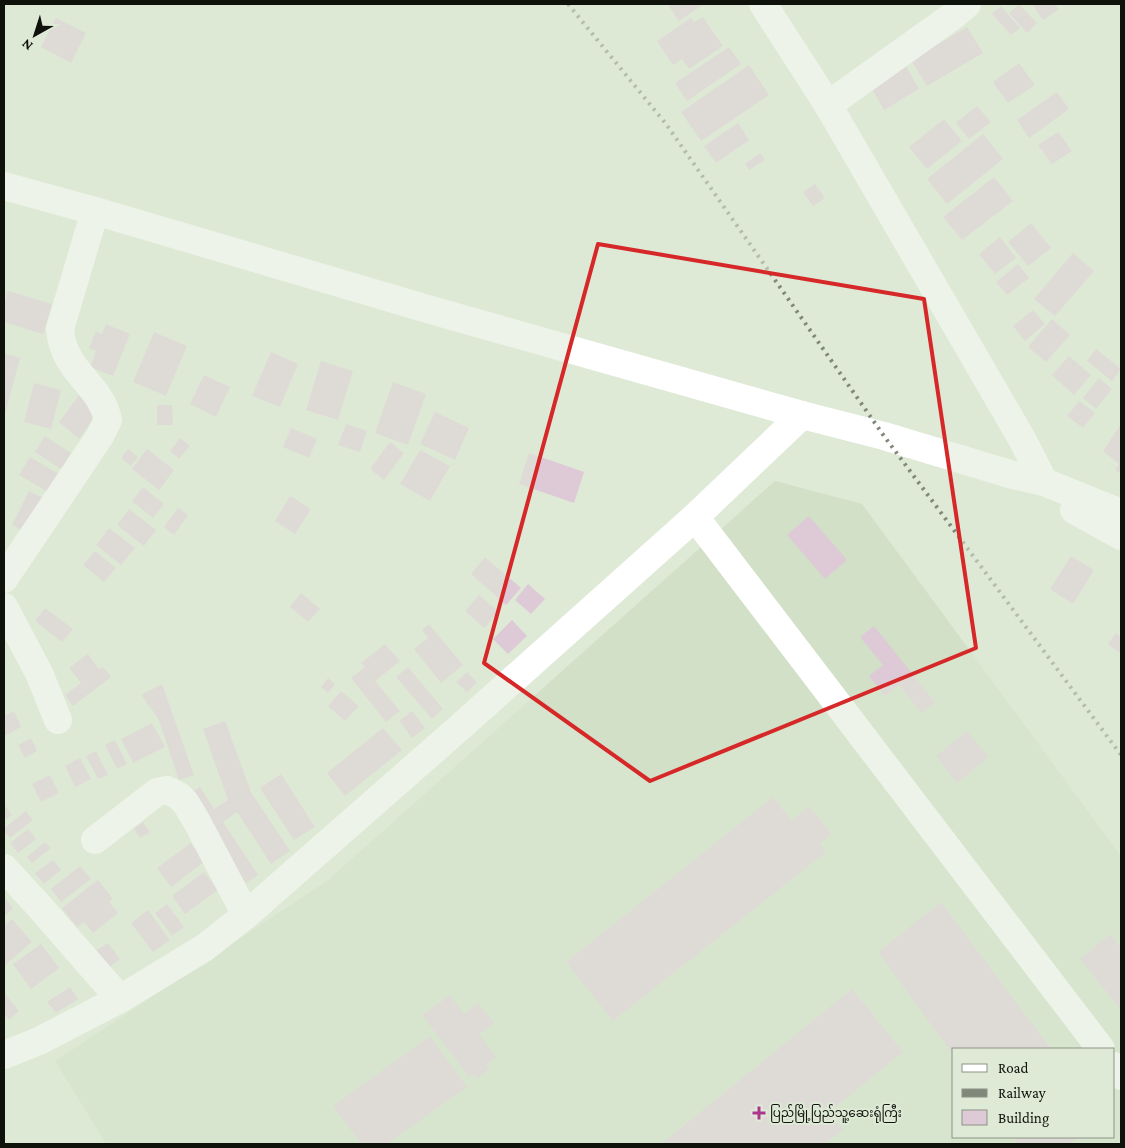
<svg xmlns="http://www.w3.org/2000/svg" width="1125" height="1148" viewBox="0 0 1125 1148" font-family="'Crimson Pro','Noto Sans Myanmar',serif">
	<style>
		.built { fill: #d1e0c6; fill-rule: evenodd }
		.building { fill: #decad7 }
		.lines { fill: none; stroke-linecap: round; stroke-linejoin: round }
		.minor { stroke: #fff; stroke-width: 28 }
		.major { stroke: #fff; stroke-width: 28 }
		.rail { stroke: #80887a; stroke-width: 4; stroke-dasharray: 2.5 5; stroke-linecap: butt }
		.marked { fill: none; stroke: #d62828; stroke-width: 4; stroke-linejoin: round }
		.poi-dot { fill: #ac368d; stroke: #dee9d6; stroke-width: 2 }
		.labels { text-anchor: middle; stroke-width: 4; stroke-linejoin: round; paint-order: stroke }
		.poi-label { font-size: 12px; fill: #0e120b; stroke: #dee9d6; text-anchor: start }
	</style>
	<rect width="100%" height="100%" fill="#dee9d6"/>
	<!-- built -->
	<path class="built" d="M 775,481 L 862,504 L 1121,856 L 1121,1144 L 106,1144 L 55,1061 L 328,880 ZM 954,1049 L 1114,1049 L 1114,1137 L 954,1137 Z"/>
	<!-- building -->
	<g class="building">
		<path d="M 667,4 L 704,4 L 679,21 Z"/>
		<path d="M 1019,4 L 1037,23 L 1027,33 L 1009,13 Z"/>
		<path d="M 1032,4 L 1055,4 L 1059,9 L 1043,20 Z"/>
		<path d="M 1001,6 L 1020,28 L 1011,35 L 992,14 Z"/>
		<path d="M 703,17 L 723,46 L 689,69 L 682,59 L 673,65 L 657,41 L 691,18 L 694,22 Z"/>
		<path d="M 56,18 L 86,33 L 71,63 L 41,47 Z"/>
		<path d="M 967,27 L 983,53 L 927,86 L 911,60 Z"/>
		<path d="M 729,47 L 741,64 L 687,101 L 675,83 Z"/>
		<path d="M 1019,63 L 1035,85 L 1008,103 L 993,82 Z"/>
		<path d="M 749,65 L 769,95 L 701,141 L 681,112 Z"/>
		<path d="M 906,66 L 919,89 L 884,110 L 871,87 Z"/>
		<path d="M 1057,92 L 1069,109 L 1029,138 L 1017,120 Z"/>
		<path d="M 977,106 L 991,122 L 969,139 L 956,123 Z"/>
		<path d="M 944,119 L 962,141 L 927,169 L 909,147 Z"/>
		<path d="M 738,123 L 749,140 L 716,163 L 704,146 Z"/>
		<path d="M 1058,132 L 1072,151 L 1052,164 L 1038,145 Z"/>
		<path d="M 983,134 L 1003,159 L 947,204 L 927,179 Z"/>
		<path d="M 760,153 L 765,160 L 749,170 L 745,164 Z"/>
		<path d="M 994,177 L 1013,201 L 962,240 L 943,217 Z"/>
		<path d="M 815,184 L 825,198 L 813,206 L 803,192 Z"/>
		<path d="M 1031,223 L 1051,248 L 1028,266 L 1008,242 Z"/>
		<path d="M 1000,237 L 1016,258 L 995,274 L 979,254 Z"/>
		<path d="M 1073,253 L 1094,271 L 1055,316 L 1034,299 Z"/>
		<path d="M 1018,264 L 1029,278 L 1007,295 L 996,282 Z"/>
		<path d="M 8,291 L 52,304 L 43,334 L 4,322 L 4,303 Z"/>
		<path d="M 1033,310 L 1045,324 L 1025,341 L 1013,326 Z"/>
		<path d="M 1052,319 L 1070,335 L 1046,362 L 1028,347 Z"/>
		<path d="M 106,324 L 130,334 L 113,376 L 90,367 L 96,351 L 89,348 L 96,331 L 102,334 Z"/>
		<path d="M 154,332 L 187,346 L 166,396 L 133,382 Z"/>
		<path d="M 1096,349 L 1121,369 L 1112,381 L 1087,361 Z"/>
		<path d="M 271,352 L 298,364 L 280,407 L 252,396 Z"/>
		<path d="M 4,353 L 20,358 L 4,418 Z"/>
		<path d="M 1069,356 L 1091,375 L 1074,395 L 1052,375 Z"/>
		<path d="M 321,361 L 353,371 L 338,420 L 306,410 Z"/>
		<path d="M 204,375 L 230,387 L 216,417 L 190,404 Z"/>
		<path d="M 1099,378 L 1112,389 L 1096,409 L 1083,398 Z"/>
		<path d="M 393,382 L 426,394 L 408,445 L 375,433 Z"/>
		<path d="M 34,383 L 61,390 L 51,429 L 24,422 Z"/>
		<path d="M 80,394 L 99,410 L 79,439 L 59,422 Z"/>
		<path d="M 1079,401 L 1095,413 L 1083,428 L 1067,416 Z"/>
		<path d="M 157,405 L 172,405 L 173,425 L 157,425 Z"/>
		<path d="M 435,412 L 469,428 L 455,460 L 420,444 Z"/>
		<path d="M 346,424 L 367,431 L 360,452 L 338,445 Z"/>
		<path d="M 1121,424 L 1121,474 L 1115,470 L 1119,464 L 1103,451 Z"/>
		<path d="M 291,428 L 317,439 L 309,458 L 283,447 Z"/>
		<path d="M 45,436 L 71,453 L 61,469 L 35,452 Z"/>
		<path d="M 180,438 L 190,446 L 179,459 L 170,451 Z"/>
		<path d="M 390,442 L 404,453 L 384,480 L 370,469 Z"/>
		<path d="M 128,449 L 138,457 L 131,466 L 121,458 Z"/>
		<path d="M 147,449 L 174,470 L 159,490 L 132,469 Z"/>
		<path d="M 420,450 L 450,466 L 430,501 L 400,484 Z"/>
		<path d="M 529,453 L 584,472 L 574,503 L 519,484 Z"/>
		<path d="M 30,457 L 59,474 L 48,492 L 19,475 Z"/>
		<path d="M 143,487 L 164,504 L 153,518 L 132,501 Z"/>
		<path d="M 29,491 L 43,498 L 26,532 L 12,525 Z"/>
		<path d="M 290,496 L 311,509 L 295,534 L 275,521 Z"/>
		<path d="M 178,508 L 188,515 L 174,535 L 164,527 Z"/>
		<path d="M 129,509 L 156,530 L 144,546 L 117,525 Z"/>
		<path d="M 809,516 L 847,560 L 825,579 L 787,535 Z"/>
		<path d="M 109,528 L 135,548 L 121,565 L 96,545 Z"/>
		<path d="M 95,551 L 116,568 L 104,582 L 83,565 Z"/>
		<path d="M 1071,556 L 1094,570 L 1073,604 L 1050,589 Z"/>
		<path d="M 485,557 L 521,588 L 506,605 L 471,574 Z"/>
		<path d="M 528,584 L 545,599 L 531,614 L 515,600 Z"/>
		<path d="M 301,593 L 320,609 L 308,622 L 290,607 Z"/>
		<path d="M 479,595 L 499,612 L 484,628 L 465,611 Z"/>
		<path d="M 45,608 L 73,629 L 62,642 L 35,621 Z"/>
		<path d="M 512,620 L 527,636 L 508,654 L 493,639 Z"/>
		<path d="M 429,624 L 463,665 L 441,683 L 414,649 L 428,638 L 422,630 Z"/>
		<path d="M 874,626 L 935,702 L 922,713 L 899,685 L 885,696 L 869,676 L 883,665 L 860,637 Z"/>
		<path d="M 1116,633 L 1121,637 L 1121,654 L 1108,644 Z"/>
		<path d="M 385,644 L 400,661 L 375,681 L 400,711 L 386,722 L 351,678 L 365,667 L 361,663 Z"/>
		<path d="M 88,654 L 99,669 L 103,667 L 111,677 L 73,706 L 65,695 L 81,683 L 69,668 Z"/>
		<path d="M 408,667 L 443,709 L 432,719 L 396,677 Z"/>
		<path d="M 467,672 L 477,682 L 467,692 L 456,682 Z"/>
		<path d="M 328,678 L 335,684 L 328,693 L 321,687 Z"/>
		<path d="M 162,684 L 194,775 L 179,780 L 158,718 L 141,695 Z"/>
		<path d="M 341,691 L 359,706 L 345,721 L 328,706 Z"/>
		<path d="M 14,711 L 21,727 L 4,736 L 4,716 Z"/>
		<path d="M 412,711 L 425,728 L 412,738 L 399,721 Z"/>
		<path d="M 225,721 L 251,792 L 290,851 L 271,864 L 237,812 L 223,822 L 258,875 L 246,883 L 188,795 L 200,787 L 214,809 L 228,800 L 203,729 Z"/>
		<path d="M 152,723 L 165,747 L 133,763 L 121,739 Z"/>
		<path d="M 383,728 L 402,750 L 345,796 L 327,773 Z"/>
		<path d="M 967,731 L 989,757 L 957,783 L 936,756 Z"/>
		<path d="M 31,738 L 37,751 L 25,758 L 18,745 Z"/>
		<path d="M 115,740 L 127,764 L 117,769 L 105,745 Z"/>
		<path d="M 96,751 L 108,775 L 98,779 L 86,756 Z"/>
		<path d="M 80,758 L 91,779 L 75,787 L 65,766 Z"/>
		<path d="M 281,774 L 315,827 L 294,840 L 260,788 Z"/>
		<path d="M 50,775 L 59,793 L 41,802 L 32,784 Z"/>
		<path d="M 773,797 L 792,821 L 809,806 L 832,834 L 820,844 L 826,852 L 613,1021 L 566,962 Z"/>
		<path d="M 4,804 L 12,815 L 4,821 Z"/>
		<path d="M 26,811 L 33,820 L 10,838 L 4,831 L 4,828 Z"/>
		<path d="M 143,822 L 150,832 L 140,838 L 134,829 Z"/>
		<path d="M 28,829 L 36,839 L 18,853 L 10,843 Z"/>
		<path d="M 45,842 L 51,848 L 32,863 L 27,857 Z"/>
		<path d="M 191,843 L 204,862 L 171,887 L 157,868 Z"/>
		<path d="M 53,860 L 61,870 L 44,884 L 35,873 Z"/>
		<path d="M 80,866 L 91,879 L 61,902 L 51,889 Z"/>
		<path d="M 204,872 L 218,890 L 185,914 L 172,896 Z"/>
		<path d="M 98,880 L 113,899 L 109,902 L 118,913 L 93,933 L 84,922 L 77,927 L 62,908 Z"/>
		<path d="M 4,897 L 13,908 L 4,917 Z"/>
		<path d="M 941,902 L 1051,1049 L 954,1049 L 954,1056 L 878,952 Z"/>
		<path d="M 167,904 L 184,927 L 172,936 L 155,913 Z"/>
		<path d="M 148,910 L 170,940 L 153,952 L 131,923 Z"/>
		<path d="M 12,919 L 32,942 L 4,966 L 4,926 Z"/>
		<path d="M 1110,934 L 1121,948 L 1121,1010 L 1080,959 Z"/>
		<path d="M 108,943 L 120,959 L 107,969 L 94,952 Z"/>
		<path d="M 41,944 L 59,968 L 31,989 L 13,964 Z"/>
		<path d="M 70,987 L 78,999 L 56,1013 L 47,1002 Z"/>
		<path d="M 852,989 L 903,1052 L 829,1112 L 843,1129 L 824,1144 L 661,1144 Z"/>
		<path d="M 4,993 L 19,1011 L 9,1020 L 4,1013 Z"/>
		<path d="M 450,995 L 464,1014 L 478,1003 L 494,1023 L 479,1034 L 496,1057 L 486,1065 L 489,1069 L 477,1078 L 474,1074 L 469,1077 L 422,1015 Z"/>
		<path d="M 430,1036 L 467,1087 L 387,1144 L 361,1144 L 333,1106 Z"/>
		<path d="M 1012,1137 L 1078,1137 L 1069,1144 L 1018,1144 Z"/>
	</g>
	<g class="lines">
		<!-- minor -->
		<g class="minor">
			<path d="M 763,4 L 828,105 L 1022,439 L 1044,482"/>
			<path d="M 828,105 L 954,15 L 967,4"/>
			<path d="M 695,517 L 1101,1049"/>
			<path d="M 4,579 L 100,436 L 108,420 C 101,384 63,372 60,329 L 95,211"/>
			<path d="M 4,607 L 39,673 L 58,720"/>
			<path d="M 95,840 L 157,792 L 167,790 L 179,796 L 185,802 L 196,820 L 246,915"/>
			<path d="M 4,868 L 39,906 L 120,999"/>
			<path d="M 4,1055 L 39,1041 L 120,999 L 204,948 L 246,915 L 459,728 L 695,517 L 802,415"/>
			<path d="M 1114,1066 L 1121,1076"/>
		</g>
		<!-- major -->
		<g class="major">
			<path d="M 4,186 L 95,211 L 431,310 L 802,415 L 884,436 L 1013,475 L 1044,482 L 1121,513"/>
			<path d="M 1074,510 L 1121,536"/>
		</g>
		<!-- rail -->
		<path class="rail" d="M 568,4 L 666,124 L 884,436 L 1121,755"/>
	</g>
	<!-- marked area -->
	<path d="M0 0H1125V1148H0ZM 598,244 L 924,299 L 976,648 L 650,781 L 484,663 Z" fill="#dee9d6" fill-opacity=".55" fill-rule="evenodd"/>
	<path class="marked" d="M 598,244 L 924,299 L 976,648 L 650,781 L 484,663 Z"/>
	<!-- markers -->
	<path class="poi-dot" d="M756.5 1105.5h5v5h5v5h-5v5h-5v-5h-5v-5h5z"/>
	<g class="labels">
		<!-- poi labels -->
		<g class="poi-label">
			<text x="770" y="1117">ပြည်မြို့ပြည်သူ့ဆေးရုံကြီး</text>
		</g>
	</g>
	<!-- border -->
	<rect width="1125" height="1148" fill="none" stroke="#0e120b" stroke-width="10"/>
	<!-- legend -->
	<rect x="952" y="1048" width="162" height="90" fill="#dee9d6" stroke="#8b9385"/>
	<rect x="962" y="1064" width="25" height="8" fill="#ffffff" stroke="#8b9385"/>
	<text x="998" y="1073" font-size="15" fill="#0e120b">Road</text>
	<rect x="962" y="1089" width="25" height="8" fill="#80887a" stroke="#8b9385"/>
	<text x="998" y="1098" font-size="15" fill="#0e120b">Railway</text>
	<rect x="962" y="1110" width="25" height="15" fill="#decad7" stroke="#8b9385"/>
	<text x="998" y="1123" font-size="15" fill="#0e120b">Building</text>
	<!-- north arrow -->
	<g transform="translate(35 35) rotate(219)" stroke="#dee9d6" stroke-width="4" paint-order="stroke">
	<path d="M0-4L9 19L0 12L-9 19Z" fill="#0e120b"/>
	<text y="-8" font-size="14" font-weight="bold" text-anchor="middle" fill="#0e120b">N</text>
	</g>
</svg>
